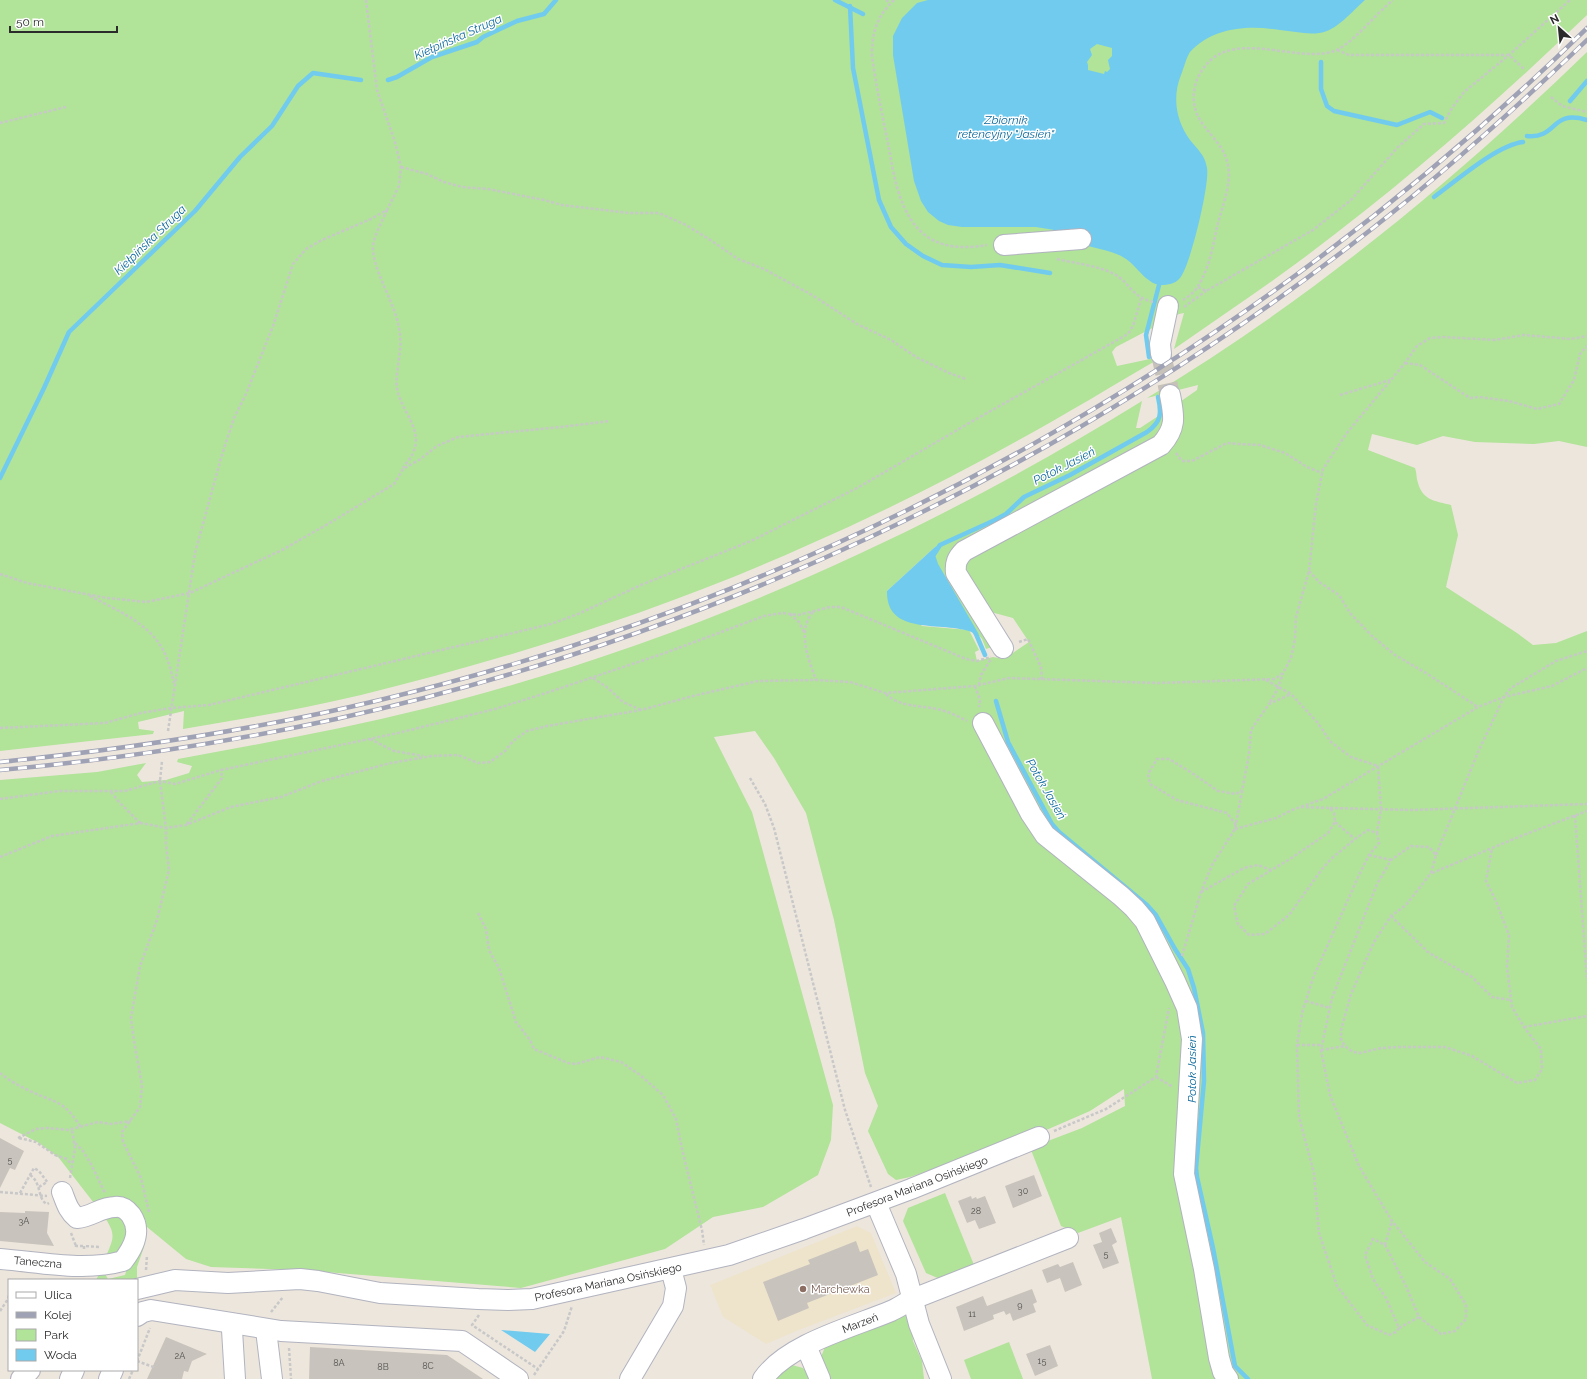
<svg xmlns="http://www.w3.org/2000/svg" width="1587" height="1379" viewBox="0 0 1587 1379" font-family="Raleway,sans-serif">
	<style>
		.education { fill: #eee4cc }
		.green { fill: #b1e399 }
		.water { fill: #70cbef; fill-rule: evenodd }
		.lines { fill: none; stroke-linecap: round; stroke-linejoin: round }
		.stream { stroke: #70cbef; stroke-width: 4.5 }
		.building { fill: #c8c3bc }
		.minor-tunnel { stroke: #c6c1b9; stroke-width: 20; stroke-dasharray: 20 10; stroke-linecap: butt }
		.minor-casing { stroke: #b1b3bf; stroke-width: 22 }
		.path { stroke: #c8c8c8; stroke-width: 2.5; stroke-dasharray: 3 2; stroke-linecap: butt }
		.minor { stroke: #fff; stroke-width: 20 }
		.rail-casing { stroke: #9fa2b5; stroke-width: 4.5 }
		.rail { stroke: #fff; stroke-width: 3; stroke-dasharray: 9; stroke-linecap: butt }
		.education-dot { fill: #8d6e63; stroke: #fff; stroke-width: 1.5 }
		.labels { text-anchor: middle; stroke-width: 3; stroke-linejoin: round; paint-order: stroke }
		.number-label { font-size: 9px; fill: #52514f }
		.street-label { font-size: 11px; fill: #2b2b2b; stroke: #fff }
		.education-label { font-size: 11px; fill: #785e54; stroke: #fff; text-anchor: start }
		.water-label { font-size: 12px; font-style: italic; fill: #0d699d; stroke: #fff }
	</style>
	<rect width="100%" height="100%" fill="#ede6dd"/>
	<!-- education -->
	<path class="education" d="M 857,1226 L 871,1233 L 896,1293 L 799,1330 L 766,1344 L 723,1317 L 710,1285 Z"/>
	<!-- green -->
	<g class="green">
		<path d="M 0,0 L 1587,0 L 1587,15 C 1498,101 1404,183 1305,257 C 1262,289 1217,319 1174,349 L 1184,313 L 1179,314 L 1116,347 L 1112,352 L 1117,366 L 1164,356 C 1115,384 1067,414 1017,441 C 949,479 879,514 808,545 C 666,609 512,658 361,695 C 302,709 243,719 183,729 L 184,711 L 138,722 L 139,729 L 154,731 L 153,734 L 0,751 Z"/>
		<path d="M 1587,52 L 1587,447 L 1559,441 L 1534,444 L 1475,442 L 1443,436 L 1417,445 L 1372,434 L 1368,450 L 1415,468 C 1417,473 1416,478 1418,483 C 1423,501 1436,501 1451,505 L 1458,535 L 1446,587 L 1517,633 L 1533,645 L 1556,643 L 1587,631 L 1587,1379 L 1152,1379 L 1121,1217 L 1078,1233 L 1061,1226 L 1031,1150 L 1040,1144 L 1082,1128 L 1125,1106 L 1124,1089 L 1090,1111 L 1044,1131 L 910,1177 L 896,1180 L 888,1174 L 868,1131 L 878,1106 L 865,1073 L 834,920 L 806,813 L 774,758 L 755,731 L 714,737 L 752,812 L 833,1105 L 831,1140 L 818,1175 L 763,1207 L 713,1217 L 665,1249 L 521,1288 L 301,1270 L 211,1267 L 186,1259 L 147,1227 L 144,1247 L 137,1267 L 137,1278 L 128,1280 L 96,1280 L 101,1270 L 104,1272 L 108,1279 L 125,1275 L 140,1227 L 97,1207 L 59,1158 L 39,1143 L 0,1123 L 0,780 L 97,772 L 146,763 L 137,775 L 142,782 L 166,780 L 189,773 L 192,766 L 177,762 L 178,759 C 260,744 342,729 423,709 C 677,646 919,539 1142,401 L 1136,428 L 1140,428 L 1169,409 L 1165,434 L 952,559 L 996,650 L 994,655 L 992,647 L 986,649 L 982,639 L 972,627 L 936,565 L 933,556 L 940,546 L 935,547 L 887,591 L 922,626 L 969,630 L 979,650 L 975,652 L 977,661 L 993,657 L 1004,659 L 1029,642 L 1013,618 L 987,611 L 959,563 L 1160,451 L 1177,404 L 1197,390 L 1198,385 L 1147,398 C 1307,302 1453,182 1587,52 Z"/>
		<path d="M 945,1193 L 974,1265 L 940,1279 L 926,1273 L 903,1221 L 908,1208 Z"/>
		<path d="M 113,1210 L 130,1222 L 124,1252 L 104,1261 C 113,1239 118,1236 103,1215 Z"/>
		<path d="M 904,1312 L 912,1326 L 913,1341 L 922,1361 L 924,1379 L 829,1379 L 821,1357 L 827,1342 Z"/>
		<path d="M 1009,1342 L 1023,1379 L 971,1379 L 964,1360 Z"/>
		<path d="M 792,1365 L 803,1368 L 811,1379 L 770,1379 L 781,1367 Z"/>
	</g>
	<!-- water -->
	<g class="water">
		<path d="M 928,0 L 1365,0 C 1352,11 1337,31 1319,33 C 1307,35 1293,31 1280,30 C 1249,25 1213,27 1190,52 C 1186,58 1184,68 1181,75 C 1172,97 1176,121 1190,140 C 1198,150 1205,155 1207,168 C 1210,184 1190,267 1180,278 C 1175,284 1168,285 1161,285 C 1149,285 1138,269 1130,262 C 1116,250 1099,250 1082,244 L 1079,234 L 1036,227 L 962,227 L 948,225 L 939,221 L 928,212 L 921,201 L 914,181 L 893,55 L 893,36 L 902,18 L 917,3 ZM 1097,44 L 1112,48 L 1112,56 L 1108,60 L 1110,69 L 1107,72 L 1105,71 L 1104,74 L 1088,70 L 1088,65 L 1087,62 L 1092,55 L 1090,49 Z"/>
		<path d="M 940,545 L 933,556 L 936,565 L 976,634 C 948,619 886,639 887,591 L 935,547 Z"/>
		<path d="M 501,1330 L 550,1334 L 535,1352 Z"/>
	</g>
	<g class="lines">
		<!-- stream -->
		<g class="stream">
			<path d="M 835,0 L 863,14"/>
			<path d="M 850,6 L 853,68 L 879,200 L 891,227 L 906,244 L 923,256 L 942,265 L 971,267 L 1000,265 L 1050,273"/>
			<path d="M 1321,62 L 1321,89 L 1327,106 L 1334,111 L 1397,125 L 1430,112 L 1442,118"/>
			<path d="M 388,80 L 397,77 L 432,57 L 477,42 L 483,37 L 517,21 L 544,14 L 556,0"/>
			<path d="M 1570,101 L 1587,81"/>
			<path d="M 1527,136 C 1558,139 1550,109 1587,120"/>
			<path d="M 1434,197 C 1456,181 1497,145 1523,142"/>
			<path d="M 1149,357 L 1146,335 L 1159,285"/>
			<path d="M 0,478 L 44,388 L 69,332 L 195,211 L 240,157 L 272,126 L 298,86 L 313,73 L 361,80"/>
			<path d="M 985,655 L 976,634 L 936,565 L 933,556 L 940,545 L 995,520 L 1006,514 L 1024,497 L 1070,475 L 1147,432 C 1161,422 1162,414 1158,397"/>
			<path d="M 996,701 L 1008,742 L 1052,824 L 1059,832 L 1147,905 L 1156,915 L 1175,949 L 1188,969 L 1194,988 L 1203,1033 L 1204,1081 L 1196,1168 L 1197,1177 L 1213,1248 L 1235,1366 L 1248,1379"/>
		</g>
	</g>
	<!-- building -->
	<g class="building">
		<path d="M 0,1138 L 24,1151 L 15,1170 L 10,1168 L 0,1188 Z"/>
		<path d="M 1034,1175 L 1042,1196 L 1013,1208 L 1005,1186 Z"/>
		<path d="M 971,1196 L 972,1199 L 976,1197 L 977,1199 L 985,1196 L 996,1223 L 979,1229 L 975,1220 L 967,1223 L 958,1201 Z"/>
		<path d="M 25,1211 L 49,1212 L 47,1233 L 54,1246 L 0,1241 L 0,1212 L 25,1213 Z"/>
		<path d="M 1111,1228 L 1117,1242 L 1112,1245 L 1119,1263 L 1103,1269 L 1093,1245 L 1102,1242 L 1099,1233 Z"/>
		<path d="M 856,1241 L 860,1252 L 868,1249 L 878,1275 L 807,1303 L 809,1308 L 778,1321 L 763,1282 L 810,1264 L 808,1260 Z"/>
		<path d="M 1073,1262 L 1082,1285 L 1065,1292 L 1060,1278 L 1047,1283 L 1042,1270 L 1058,1264 L 1060,1267 Z"/>
		<path d="M 1032,1289 L 1037,1302 L 1033,1304 L 1036,1312 L 1013,1321 L 1010,1313 L 1006,1315 L 1004,1311 L 993,1315 L 994,1319 L 964,1331 L 956,1307 L 983,1296 L 987,1306 Z"/>
		<path d="M 166,1337 L 207,1354 L 192,1361 L 188,1372 L 184,1371 L 182,1379 L 147,1379 Z"/>
		<path d="M 1050,1345 L 1058,1366 L 1035,1376 L 1026,1354 Z"/>
		<path d="M 310,1347 L 447,1355 L 483,1379 L 309,1379 Z"/>
	</g>
	<g class="lines">
		<!-- minor-tunnel -->
		<path class="minor-tunnel" d="M 1161,354 L 1170,395"/>
		<defs>
			<g id="minor">
				<path d="M 1004,245 L 1081,239"/>
				<path d="M 1161,354 L 1160,344 L 1168,306"/>
				<path d="M 1003,648 L 956,573 C 955,563 957,558 964,551 L 1161,445 C 1177,427 1174,416 1170,395"/>
				<path d="M 983,723 L 1031,814 L 1045,835 L 1121,896 L 1134,908 L 1145,921 L 1175,981 L 1187,1008 L 1192,1039 L 1184,1174 L 1204,1269 L 1219,1358 L 1223,1372 L 1228,1379"/>
				<path d="M 876,1203 L 906,1274 L 919,1324 L 941,1379"/>
				<path d="M 0,1259 C 40,1262 84,1272 123,1261 C 134,1247 142,1231 131,1215 C 127,1210 122,1206 115,1207 C 101,1207 91,1217 77,1218 C 68,1211 66,1202 62,1192"/>
				<path d="M 137,1289 L 175,1280 L 228,1283 L 300,1279 L 318,1281 L 380,1293 L 478,1299 L 508,1300 L 532,1299 L 729,1255 L 804,1229 L 911,1189 L 1039,1137"/>
				<path d="M 137,1316 L 143,1312 L 151,1310 L 281,1331 L 462,1341 L 518,1379"/>
				<path d="M 234,1324 L 232,1330 L 235,1379"/>
				<path d="M 266,1330 L 272,1379"/>
				<path d="M 806,1346 L 820,1379"/>
				<path d="M 21,1379 L 30,1370"/>
				<path d="M 70,1379 L 74,1370"/>
				<path d="M 109,1379 L 113,1370"/>
				<path d="M 630,1379 L 673,1306 L 676,1288 L 671,1269"/>
				<path d="M 763,1379 C 787,1344 853,1327 891,1311 C 898,1308 905,1303 913,1299 L 1068,1238"/>
			</g>
		</defs>
		<!-- minor casing -->
		<use href="#minor" class="minor-casing"/>
		<!-- path -->
		<g class="path">
			<path d="M 886,0 L 890,3"/>
			<path d="M 894,0 C 876,17 872,33 872,56 C 876,85 882,114 888,143 C 895,182 902,238 951,246 C 963,248 976,247 987,245"/>
			<path d="M 1337,50 L 1349,55 L 1509,55 L 1525,70"/>
			<path d="M 1551,97 L 1562,106 L 1587,112"/>
			<path d="M 0,123 L 66,107"/>
			<path d="M 401,167 L 427,174 L 444,182 L 462,187 L 488,189 L 544,200 L 562,205 L 629,213 L 659,213 L 686,225 L 712,241 L 738,259 L 764,269 L 812,295 L 857,324 L 891,340 L 916,357 L 949,373 L 966,379"/>
			<path d="M 387,210 C 383,220 372,238 373,250 C 376,279 398,306 400,336 C 402,353 395,371 397,388 C 400,410 424,429 413,453 C 411,458 406,463 403,468"/>
			<path d="M 1057,259 C 1073,263 1100,266 1114,274 C 1131,283 1130,296 1153,302"/>
			<path d="M 1198,287 L 1206,291 L 1313,230 L 1351,200 L 1398,147 L 1424,124 L 1444,123 L 1452,108 L 1464,92 L 1509,55 L 1570,0"/>
			<path d="M 1183,300 C 1188,297 1195,292 1198,286 C 1210,267 1213,245 1218,223 C 1223,204 1233,181 1227,161 C 1223,146 1211,136 1202,123 C 1189,105 1192,81 1206,65 C 1235,30 1294,62 1331,52 C 1351,47 1376,13 1393,0"/>
			<path d="M 1184,307 L 1206,291"/>
			<path d="M 1405,363 L 1420,365 L 1470,398 L 1479,397 L 1509,401 L 1537,409 L 1559,404 L 1574,380 L 1580,354 L 1587,346"/>
			<path d="M 1340,395 L 1390,380"/>
			<path d="M 1176,453 L 1182,461 L 1192,461 L 1227,443 L 1239,444 L 1260,445 L 1285,453 L 1307,467 L 1322,473"/>
			<path d="M 1309,571 L 1319,582 L 1339,595 L 1350,613 L 1372,636 L 1395,655 L 1426,673 L 1478,707"/>
			<path d="M 0,574 L 27,583 L 107,598 L 146,602 L 190,593 L 284,549 L 333,521 L 394,484 L 403,469 L 419,460 L 437,446 L 458,437 L 561,427 L 610,421"/>
			<path d="M 90,596 C 116,610 148,622 163,650 C 169,660 171,672 174,683"/>
			<path d="M 813,612 C 797,630 808,659 816,680"/>
			<path d="M 790,614 L 799,622 L 804,632"/>
			<path d="M 1019,642 L 1028,639 L 1041,667 L 1042,680"/>
			<path d="M 593,678 L 608,688 L 623,702 L 641,710"/>
			<path d="M 1266,680 L 1291,694 L 1317,722 L 1331,742 L 1351,757 L 1378,766 L 1381,809 L 1377,833"/>
			<path d="M 979,685 L 981,675 L 991,659"/>
			<path d="M 975,686 L 980,700 L 979,707"/>
			<path d="M 886,694 C 901,708 922,705 941,710 C 950,712 959,717 967,721"/>
			<path d="M 1270,702 L 1276,692 L 1283,674"/>
			<path d="M 0,728 L 105,723 L 141,713 L 171,708 L 209,705 L 551,624 L 578,614 L 641,585 L 751,541 L 859,487 L 971,422 L 1128,334 L 1133,326 L 1141,299"/>
			<path d="M 168,731 L 195,553 L 221,458 L 234,418 L 246,394 L 273,326 L 293,264 L 306,249 L 322,240 L 371,219 L 387,210 L 399,186 L 401,167 L 395,142 L 377,90 L 366,0"/>
			<path d="M 370,739 L 394,751 L 423,756"/>
			<path d="M 750,778 L 765,804 L 774,828 L 845,1110 L 871,1187"/>
			<path d="M 111,792 L 119,802 L 140,823"/>
			<path d="M 0,799 L 59,791 L 125,791 L 160,781 L 175,784 L 221,770 L 398,733 L 495,709 L 543,694 L 665,653 L 764,616 L 783,613 L 798,615 L 830,607 L 841,607 L 966,659 L 977,661 L 991,657"/>
			<path d="M 1301,807 L 1330,808 L 1334,813 L 1335,822 L 1328,833 L 1290,859 L 1248,884 L 1234,906 L 1238,924 L 1249,935 L 1265,934 L 1289,915 L 1322,869 L 1331,859 L 1355,839 L 1368,830 L 1377,833 L 1379,843 L 1369,855 L 1359,875 L 1313,978 L 1302,1013 L 1297,1045 L 1299,1117 L 1314,1173 L 1319,1233 L 1337,1286 L 1367,1325 L 1389,1335 L 1396,1332 L 1399,1328 L 1386,1298 L 1373,1279 L 1365,1255 L 1373,1239 L 1385,1245 L 1406,1286 L 1419,1317 L 1441,1334 L 1455,1331 L 1466,1319 L 1466,1305 L 1450,1279 L 1425,1262 L 1392,1221 L 1359,1166 L 1330,1095 L 1321,1050 L 1332,998 L 1377,884 L 1391,860 L 1411,846 L 1429,847 L 1436,855 L 1431,873 L 1406,905 L 1391,916 L 1374,942 L 1351,994 L 1341,1030 L 1341,1039 L 1345,1046 L 1353,1052 L 1360,1053 L 1381,1048 L 1399,1047 L 1445,1047 L 1472,1056 L 1517,1083 L 1535,1080 L 1542,1069 L 1541,1049 L 1524,1027 L 1512,1007 L 1507,967 L 1509,935 L 1496,901 L 1486,881 L 1492,848"/>
			<path d="M 1330,808 L 1412,810 L 1587,804"/>
			<path d="M 1575,815 L 1587,980"/>
			<path d="M 1335,822 L 1355,839"/>
			<path d="M 187,824 L 222,778 L 221,770"/>
			<path d="M 1236,825 L 1227,813 L 1177,800 L 1150,784 L 1148,774 L 1157,759 L 1169,759 L 1192,773 L 1218,791 L 1236,794 L 1242,790"/>
			<path d="M 1235,829 L 1276,818 L 1292,810 L 1323,799 L 1478,707 L 1504,697 L 1552,686 L 1587,668"/>
			<path d="M 1369,855 L 1391,860"/>
			<path d="M 1436,855 L 1478,752 L 1504,697 L 1511,688 L 1556,661 L 1587,651"/>
			<path d="M 0,857 L 52,836 L 141,823 L 166,828 L 186,825 L 231,807 L 281,797 L 322,781 L 391,763 L 432,756 L 458,755 L 478,763 L 490,762 L 505,751 L 513,741 L 527,731 L 547,726 L 641,710 L 693,696 L 758,681 L 816,680 L 850,682 L 885,693 L 975,686 L 1009,678 L 1157,683 L 1275,679 L 1283,673 L 1291,658 L 1295,639 L 1296,617 L 1309,571 L 1316,504 L 1323,469 L 1346,434 L 1405,363 L 1417,346 L 1430,338 L 1443,337 L 1495,340 L 1524,335 L 1571,339 L 1587,336"/>
			<path d="M 1432,873 L 1521,836 L 1587,811"/>
			<path d="M 1201,892 L 1244,868 L 1258,865 L 1271,870"/>
			<path d="M 478,913 L 486,929 L 489,950 L 499,968 L 516,1022 L 530,1040 L 534,1049 L 568,1063 L 576,1064 L 600,1057 L 621,1062 L 640,1075 L 663,1095 L 676,1119 L 682,1149 L 702,1230 L 704,1245"/>
			<path d="M 1391,916 L 1429,953 L 1472,977 L 1492,997 L 1511,1000"/>
			<path d="M 1182,956 L 1201,892 L 1212,865 L 1235,829 L 1249,754 L 1251,730 L 1269,704 L 1291,694"/>
			<path d="M 1306,1001 L 1330,1008"/>
			<path d="M 1524,1027 L 1587,1016"/>
			<path d="M 1297,1045 L 1322,1045"/>
			<path d="M 1321,1050 L 1345,1046"/>
			<path d="M 0,1073 C 12,1083 29,1091 44,1097 C 51,1100 58,1102 64,1107 C 71,1112 75,1119 80,1126"/>
			<path d="M 1156,1077 L 1173,1087"/>
			<path d="M 1054,1131 L 1106,1109 L 1156,1077 L 1169,1008"/>
			<path d="M 18,1138 L 36,1129 L 47,1128 L 68,1130 L 98,1122 L 110,1124 L 131,1121"/>
			<path d="M 19,1138 L 36,1142 L 55,1155 L 67,1159 L 71,1164"/>
			<path d="M 75,1143 L 83,1151 L 91,1164 L 105,1193"/>
			<path d="M 30,1175 C 42,1183 37,1199 47,1204 L 49,1203"/>
			<path d="M 70,1178 L 75,1148 L 72,1130"/>
			<path d="M 39,1187 L 47,1182"/>
			<path d="M 0,1192 L 47,1196"/>
			<path d="M 20,1193 L 34,1168 L 39,1171 L 48,1183"/>
			<path d="M 149,1212 L 141,1178 L 123,1142 L 122,1132 L 140,1107 L 142,1085 L 134,1041 L 131,1018 L 140,966 L 157,920 L 169,870 L 166,844 L 166,828 L 160,781 L 162,761"/>
			<path d="M 71,1233 L 76,1246"/>
			<path d="M 1385,1245 L 1392,1221"/>
			<path d="M 76,1247 L 76,1246 L 84,1246"/>
			<path d="M 84,1249 L 84,1246 L 100,1247"/>
			<path d="M 146,1270 L 147,1255"/>
			<path d="M 0,1311 L 8,1299 L 9,1295"/>
			<path d="M 271,1312 L 283,1297"/>
			<path d="M 479,1315 L 472,1325 L 538,1369"/>
			<path d="M 1399,1328 L 1419,1317"/>
			<path d="M 289,1348 L 291,1379"/>
			<path d="M 137,1361 L 150,1328"/>
			<path d="M 137,1361 L 156,1368"/>
			<path d="M 534,1375 L 564,1331 L 572,1306"/>
			<path d="M 129,1379 L 133,1370"/>
		</g>
		<!-- minor -->
		<use href="#minor" class="minor"/>
		<defs>
			<g id="rail">
				<path d="M 0,762 C 128,749 255,730 380,700 C 838,590 1251,357 1587,28"/>
				<path d="M 0,770 C 113,760 225,743 336,719 C 704,638 1052,474 1351,245 C 1434,182 1512,112 1587,40"/>
			</g>
		</defs>
		<!-- rail casing -->
		<use href="#rail" class="rail-casing"/>
		<!-- rail -->
		<use href="#rail" class="rail"/>
	</g>
	<!-- markers -->
	<circle class="education-dot" cx="803" cy="1289" r="4"/>
	<g class="labels">
		<!-- number labels -->
		<g class="number-label">
			<text x="10" y="1163">5</text>
			<text x="1023" y="1194">30</text>
			<text x="976" y="1214">28</text>
			<text x="24" y="1224">3A</text>
			<text x="1106" y="1257">5</text>
			<text x="1020" y="1308">9</text>
			<text x="972" y="1317">11</text>
			<text x="180" y="1359">2A</text>
			<text x="1042" y="1364">15</text>
			<text x="339" y="1366">8A</text>
			<text x="428" y="1369">8C</text>
			<text x="383" y="1370">8B</text>
		</g>
		<!-- street labels -->
		<g class="street-label">
			<text transform="translate(917 1186) rotate(-21)" y="4">Profesora Mariana Osińskiego</text>
			<text transform="translate(38 1262) rotate(5)" y="4">Taneczna</text>
			<text transform="translate(608 1282) rotate(-12)" y="4">Profesora Mariana Osińskiego</text>
			<text transform="translate(860 1323) rotate(-21)" y="4">Marzeń</text>
		</g>
		<!-- education labels -->
		<g class="education-label">
			<text x="811" y="1293">Marchewka</text>
		</g>
		<!-- water labels -->
		<g class="water-label">
			<text transform="translate(458 37) rotate(-24)" y="4">Kiełpińska Struga</text>
			<text x="1006" y="124">Zbiornik<tspan x="1006" dy="14">retencyjny "Jasień"</tspan></text>
			<text transform="translate(150 240) rotate(-44)" y="4">Kiełpińska Struga</text>
			<text transform="translate(1064 466) rotate(-27)" y="4">Potok Jasień</text>
			<text transform="translate(1046 789) rotate(60)" y="4">Potok Jasień</text>
			<text transform="translate(1192 1069) rotate(-90)" y="4">Potok Jasień</text>
		</g>
	</g>
	<!-- legend -->
	<rect x="8" y="1279" width="130" height="92" fill="#ffffff" stroke="#aaaaaa"/>
	<rect x="16" y="1292" width="20" height="6" fill="#ffffff" stroke="#aaaaaa"/>
	<text x="44" y="1299" font-size="12" fill="#2b2b2b">Ulica</text>
	<rect x="16" y="1312" width="20" height="6" fill="#9fa2b5" stroke="#aaaaaa"/>
	<text x="44" y="1319" font-size="12" fill="#2b2b2b">Kolej</text>
	<rect x="16" y="1329" width="20" height="12" fill="#b1e399" stroke="#aaaaaa"/>
	<text x="44" y="1339" font-size="12" fill="#2b2b2b">Park</text>
	<rect x="16" y="1349" width="20" height="12" fill="#70cbef" stroke="#aaaaaa"/>
	<text x="44" y="1359" font-size="12" fill="#2b2b2b">Woda</text>
	<!-- north arrow -->
	<g transform="translate(1559 28) rotate(333)" stroke="#ffffff" stroke-width="3" paint-order="stroke">
	<path d="M0-3L7 15L0 10L-7 15Z" fill="#2b2b2b"/>
	<text y="-6" font-size="11" font-weight="bold" text-anchor="middle" fill="#2b2b2b">N</text>
	</g>
	<!-- scale -->
	<path d="M10 26v6h107v-6" fill="none" stroke="#2b2b2b" stroke-width="2"/>
	<text x="16" y="26" font-size="12" fill="#2b2b2b" stroke="#ffffff" stroke-width="3" paint-order="stroke">50 m</text>
</svg>
